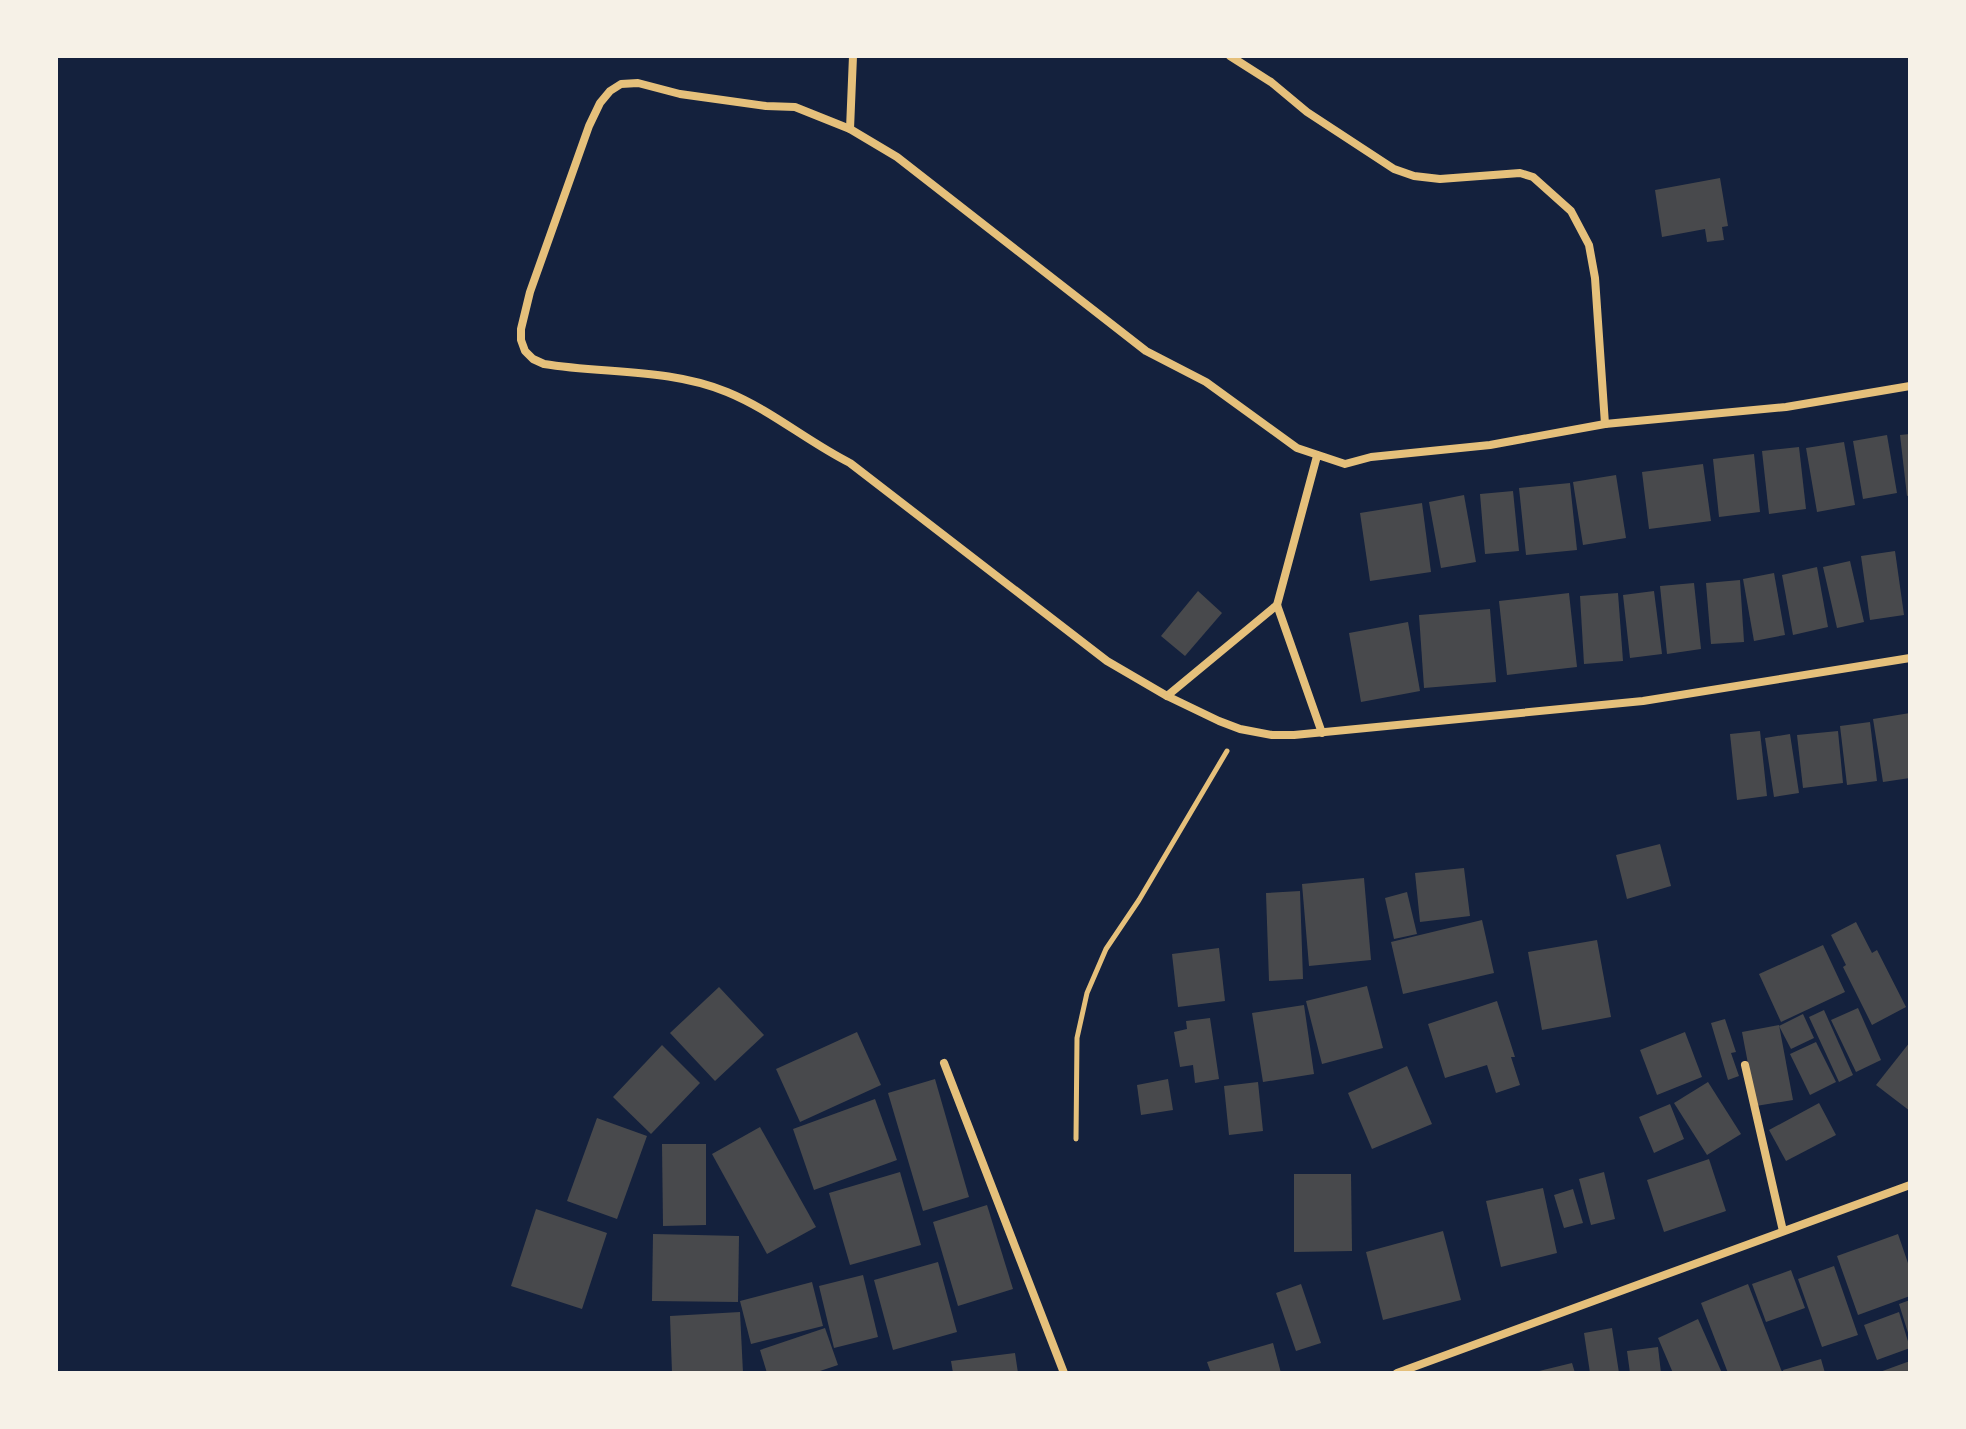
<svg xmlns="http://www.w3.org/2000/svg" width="1966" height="1429" viewBox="0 0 1966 1429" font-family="Montserrat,sans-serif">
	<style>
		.building { fill: #48494c }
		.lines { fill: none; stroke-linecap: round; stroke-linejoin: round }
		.path { stroke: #e5c07b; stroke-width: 5 }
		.minor { stroke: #e5c07b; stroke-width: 8 }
	</style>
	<rect width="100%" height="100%" fill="#14213d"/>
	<!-- building -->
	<g class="building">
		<path d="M 1720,178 L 1728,226 L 1722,227 L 1724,240 L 1707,242 L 1705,229 L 1662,237 L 1655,190 Z"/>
		<path d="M 1910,434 L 1910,495 L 1907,496 L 1900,435 Z"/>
		<path d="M 1887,435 L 1897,493 L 1863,499 L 1853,441 Z"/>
		<path d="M 1844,442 L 1855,505 L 1817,512 L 1806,448 Z"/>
		<path d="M 1799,447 L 1806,509 L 1769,514 L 1762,451 Z"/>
		<path d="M 1754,454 L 1760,512 L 1719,517 L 1713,459 Z"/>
		<path d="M 1703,464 L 1711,521 L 1649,529 L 1642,472 Z"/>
		<path d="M 1616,475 L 1626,538 L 1583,545 L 1573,482 Z"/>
		<path d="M 1570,483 L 1577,550 L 1526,555 L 1519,488 Z"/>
		<path d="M 1513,491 L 1519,551 L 1485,554 L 1480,494 Z"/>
		<path d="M 1464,495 L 1476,562 L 1441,568 L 1429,502 Z"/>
		<path d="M 1422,503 L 1431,572 L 1370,581 L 1360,513 Z"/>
		<path d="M 1895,551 L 1904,615 L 1870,620 L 1861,556 Z"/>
		<path d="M 1850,561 L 1864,622 L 1837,628 L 1823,567 Z"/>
		<path d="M 1817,567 L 1828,627 L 1793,635 L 1782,575 Z"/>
		<path d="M 1774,573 L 1785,635 L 1754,641 L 1743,579 Z"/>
		<path d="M 1740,580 L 1744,642 L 1711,644 L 1706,583 Z"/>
		<path d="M 1694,583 L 1701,649 L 1667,654 L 1660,586 Z"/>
		<path d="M 1198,591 L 1222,613 L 1185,656 L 1161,636 Z"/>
		<path d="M 1654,591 L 1662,654 L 1630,658 L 1623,595 Z"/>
		<path d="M 1569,593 L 1577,667 L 1507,675 L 1499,601 Z"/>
		<path d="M 1618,593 L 1623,661 L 1584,664 L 1580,596 Z"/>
		<path d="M 1490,609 L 1496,682 L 1424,688 L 1419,615 Z"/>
		<path d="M 1408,622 L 1420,691 L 1361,702 L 1349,633 Z"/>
		<path d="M 1910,713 L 1910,778 L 1883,782 L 1873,719 Z"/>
		<path d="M 1870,722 L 1877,781 L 1847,785 L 1840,726 Z"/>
		<path d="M 1760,731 L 1767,796 L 1737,800 L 1730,734 Z"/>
		<path d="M 1838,731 L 1843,783 L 1803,788 L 1797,735 Z"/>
		<path d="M 1790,734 L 1799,793 L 1774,797 L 1765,738 Z"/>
		<path d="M 1660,844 L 1671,886 L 1627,899 L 1616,855 Z"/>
		<path d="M 1464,868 L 1470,916 L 1420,922 L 1415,873 Z"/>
		<path d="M 1364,878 L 1371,960 L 1309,966 L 1302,884 Z"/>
		<path d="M 1300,891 L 1303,979 L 1269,981 L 1266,893 Z"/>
		<path d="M 1407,892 L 1417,934 L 1394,939 L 1385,898 Z"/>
		<path d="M 1482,920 L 1494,973 L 1403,994 L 1391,942 Z"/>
		<path d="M 1856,922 L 1872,953 L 1877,950 L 1906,1007 L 1872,1025 L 1843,967 L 1846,965 L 1831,935 Z"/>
		<path d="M 1597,940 L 1611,1017 L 1542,1030 L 1528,952 Z"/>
		<path d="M 1823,945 L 1845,992 L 1781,1022 L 1759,974 Z"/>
		<path d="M 1219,948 L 1225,1001 L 1178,1007 L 1172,954 Z"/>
		<path d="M 1367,986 L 1383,1048 L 1322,1064 L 1306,1001 Z"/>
		<path d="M 719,987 L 764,1035 L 715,1081 L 670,1033 Z"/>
		<path d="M 1497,1001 L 1515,1057 L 1511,1057 L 1520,1085 L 1496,1093 L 1487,1065 L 1445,1078 L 1428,1024 Z"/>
		<path d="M 1304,1005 L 1314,1074 L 1263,1082 L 1252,1013 Z"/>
		<path d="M 1858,1008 L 1881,1060 L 1856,1072 L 1831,1020 Z"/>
		<path d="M 1824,1010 L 1853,1075 L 1839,1082 L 1809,1017 Z"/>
		<path d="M 1803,1014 L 1814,1038 L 1791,1049 L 1779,1026 Z"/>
		<path d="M 1210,1018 L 1219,1079 L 1195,1083 L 1193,1065 L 1180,1067 L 1174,1032 L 1187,1029 L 1186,1021 Z"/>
		<path d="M 1725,1019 L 1736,1052 L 1731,1053 L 1739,1076 L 1728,1080 L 1711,1023 Z"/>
		<path d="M 1779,1025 L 1793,1100 L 1756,1106 L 1742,1032 Z"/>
		<path d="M 857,1032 L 881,1085 L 800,1122 L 776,1069 Z"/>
		<path d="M 1685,1032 L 1702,1077 L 1657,1095 L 1640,1050 Z"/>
		<path d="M 1816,1042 L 1836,1082 L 1810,1095 L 1790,1054 Z"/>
		<path d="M 1910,1042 L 1910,1111 L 1876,1085 Z"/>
		<path d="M 662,1045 L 700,1083 L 651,1134 L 613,1097 Z"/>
		<path d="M 1407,1066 L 1432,1124 L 1372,1149 L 1348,1093 Z"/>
		<path d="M 935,1079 L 969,1197 L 923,1211 L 888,1093 Z"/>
		<path d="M 1168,1079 L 1173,1110 L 1141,1115 L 1137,1085 Z"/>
		<path d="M 1258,1082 L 1263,1131 L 1229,1135 L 1224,1086 Z"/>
		<path d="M 1708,1082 L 1741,1134 L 1707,1155 L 1674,1103 Z"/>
		<path d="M 875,1099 L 897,1160 L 814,1190 L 793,1129 Z"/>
		<path d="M 1819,1103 L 1836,1135 L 1786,1161 L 1769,1130 Z"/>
		<path d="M 1670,1104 L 1684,1139 L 1654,1153 L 1639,1117 Z"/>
		<path d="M 597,1118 L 647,1136 L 617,1219 L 567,1201 Z"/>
		<path d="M 760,1127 L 816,1227 L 767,1254 L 712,1154 Z"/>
		<path d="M 662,1144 L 706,1144 L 706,1225 L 663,1226 Z"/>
		<path d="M 1709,1159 L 1726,1211 L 1664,1232 L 1647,1180 Z"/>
		<path d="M 900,1172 L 921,1245 L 850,1265 L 829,1193 Z"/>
		<path d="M 1604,1172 L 1615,1219 L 1591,1225 L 1579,1179 Z"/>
		<path d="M 1294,1174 L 1351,1174 L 1352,1251 L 1294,1252 Z"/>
		<path d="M 1543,1188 L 1557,1253 L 1501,1267 L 1486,1201 Z"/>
		<path d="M 1573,1189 L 1583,1223 L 1564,1228 L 1554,1195 Z"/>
		<path d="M 987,1205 L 1013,1289 L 958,1306 L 933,1222 Z"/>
		<path d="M 536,1209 L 607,1233 L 582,1309 L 511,1286 Z"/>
		<path d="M 1443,1231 L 1461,1300 L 1383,1320 L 1366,1252 Z"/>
		<path d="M 653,1234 L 739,1236 L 738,1302 L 652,1301 Z"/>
		<path d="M 1898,1234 L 1910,1269 L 1910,1296 L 1858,1315 L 1837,1256 Z"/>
		<path d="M 938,1262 L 957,1332 L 893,1350 L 874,1280 Z"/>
		<path d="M 1834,1266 L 1858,1335 L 1822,1347 L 1798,1279 Z"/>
		<path d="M 1791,1270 L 1805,1308 L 1766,1322 L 1752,1284 Z"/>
		<path d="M 863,1275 L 878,1337 L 834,1348 L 819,1286 Z"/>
		<path d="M 812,1282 L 823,1326 L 751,1344 L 740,1301 Z"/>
		<path d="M 1301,1284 L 1321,1343 L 1296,1351 L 1276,1293 Z"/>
		<path d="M 1748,1284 L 1782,1372 L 1780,1373 L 1728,1373 L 1701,1303 Z"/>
		<path d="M 1910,1300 L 1910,1336 L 1909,1336 L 1899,1304 Z"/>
		<path d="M 740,1312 L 743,1373 L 672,1373 L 670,1316 Z"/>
		<path d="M 1899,1312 L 1910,1348 L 1877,1360 L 1864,1325 Z"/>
		<path d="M 1698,1319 L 1722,1373 L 1673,1373 L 1658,1338 Z"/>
		<path d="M 825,1328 L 838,1365 L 814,1373 L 767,1373 L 760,1350 Z"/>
		<path d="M 1612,1328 L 1619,1373 L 1590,1373 L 1584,1333 Z"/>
		<path d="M 1273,1343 L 1281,1373 L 1211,1373 L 1207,1362 Z"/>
		<path d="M 1658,1347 L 1661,1373 L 1630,1373 L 1627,1351 Z"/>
		<path d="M 1015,1353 L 1018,1373 L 953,1373 L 951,1361 Z"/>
		<path d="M 1821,1359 L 1825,1373 L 1784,1373 L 1783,1370 Z"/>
		<path d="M 1910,1361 L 1910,1373 L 1877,1373 Z"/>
		<path d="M 1572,1363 L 1575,1373 L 1535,1373 L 1535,1372 Z"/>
	</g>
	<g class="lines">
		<!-- path -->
		<path class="path" d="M 1076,1139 L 1077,1038 L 1087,993 L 1106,949 L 1139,900 L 1227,751"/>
		<!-- minor -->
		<g class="minor">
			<path d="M 1230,56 L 1271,82 L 1307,112 L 1394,169 L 1414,176 L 1440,179 L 1520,173 L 1533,177 L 1571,211 L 1589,245 L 1595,278 L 1605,424"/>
			<path d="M 850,129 L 853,56"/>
			<path d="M 1910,386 L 1786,407 L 1605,424 L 1490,445 L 1371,457 L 1345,464 L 1297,448 L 1206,382 L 1146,351 L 897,157 L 850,129 L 795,107 L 766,106 L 680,94 L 638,83 L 621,84 L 610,91 L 600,103 L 589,126 L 530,292 L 521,329 L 521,340 L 525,351 L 533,359 L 544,364 C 604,374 669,368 727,392 C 771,410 808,442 850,463 L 1107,661 L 1167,696 L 1219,721 L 1240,729 L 1272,735 L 1294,735 L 1643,701 L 1910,658"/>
			<path d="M 1317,456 L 1277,605 L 1322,733"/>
			<path d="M 1167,696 L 1277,605"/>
			<path d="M 944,1063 L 1064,1373"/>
			<path d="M 1745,1065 L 1783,1231"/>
			<path d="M 1397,1373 L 1910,1185"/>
		</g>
	</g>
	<!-- border -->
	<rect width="1966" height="1429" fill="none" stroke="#f6f1e7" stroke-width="116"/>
</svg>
